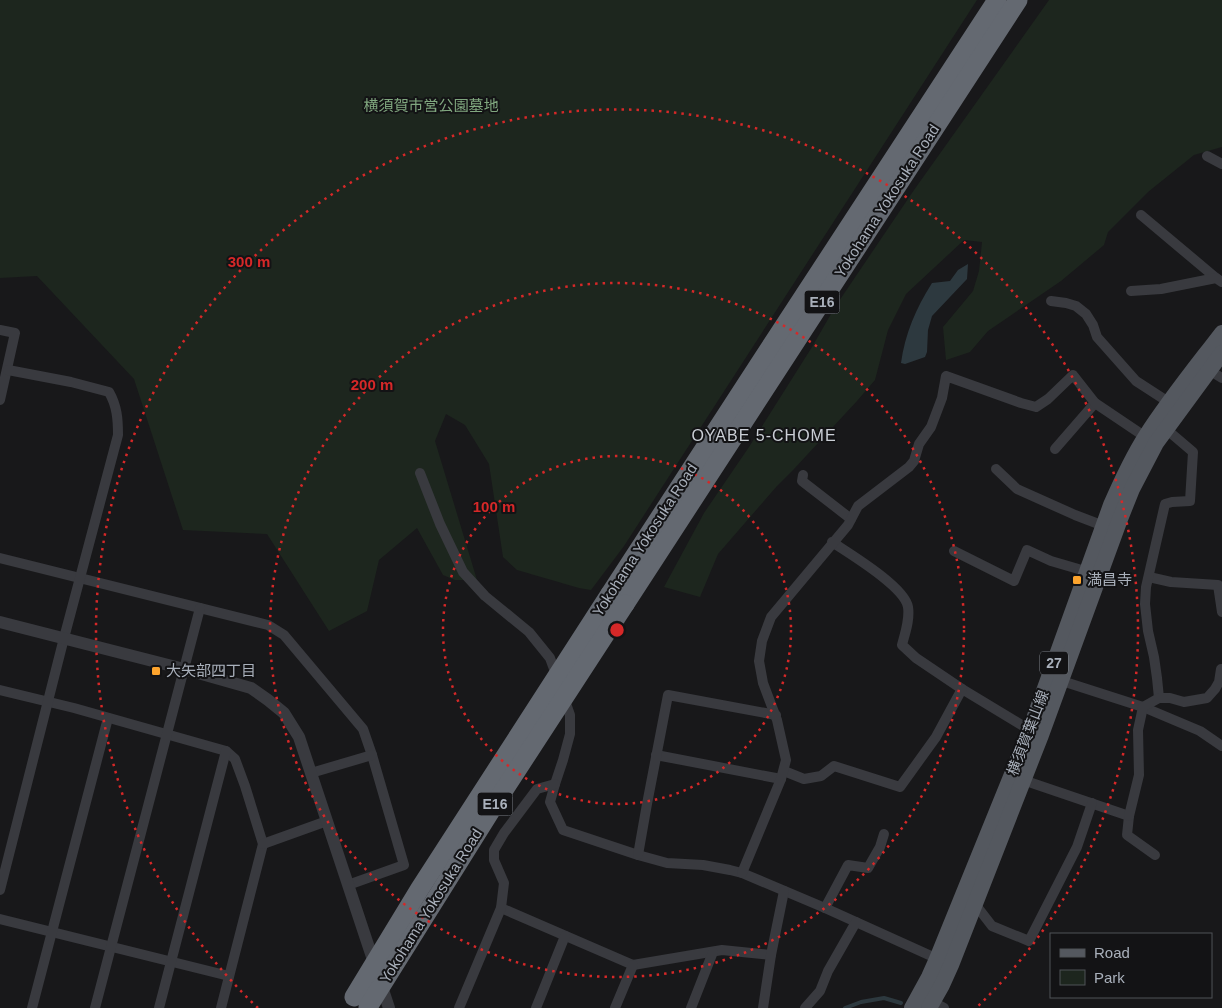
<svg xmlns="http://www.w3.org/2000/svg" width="1222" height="1008" viewBox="0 0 1222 1008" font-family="Arial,'Noto Sans JP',sans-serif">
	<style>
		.green { fill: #1d261e }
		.water { fill: #2d393f }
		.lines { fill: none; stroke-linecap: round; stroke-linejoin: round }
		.stream { stroke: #2d393f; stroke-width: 4 }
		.minor { stroke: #393a3f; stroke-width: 10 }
		.tertiary { stroke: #393a3f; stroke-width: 12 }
		.primary { stroke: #54585f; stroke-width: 16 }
		.motorway { stroke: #646971; stroke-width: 19 }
		.motorway-bridge { stroke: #646971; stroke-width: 19 }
		.ring { fill: none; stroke: #d62828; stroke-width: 2.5; stroke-dasharray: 2.5 5 }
		.poi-dot { fill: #fda42d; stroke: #131315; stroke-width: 2 }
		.labels { text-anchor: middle; stroke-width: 4; stroke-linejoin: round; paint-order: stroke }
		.shield { fill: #131315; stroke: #7c8189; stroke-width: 1 }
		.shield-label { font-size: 14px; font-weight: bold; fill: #a9b0bb }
		.park-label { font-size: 15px; fill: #80a77f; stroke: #131315 }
		.street-label { font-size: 15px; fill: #a9b0bb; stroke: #131315 }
		.poi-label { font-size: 15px; fill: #a9b0bb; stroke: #131315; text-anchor: start }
		.neighbourhood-label { font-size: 16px; letter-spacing: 1px; fill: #cbcfd6; stroke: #131315 }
		.centre { fill: #d62828; stroke: #131315; stroke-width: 2.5 }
		.ring-label { font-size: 15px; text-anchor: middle; font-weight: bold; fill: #d62828; stroke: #131315; stroke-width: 4; stroke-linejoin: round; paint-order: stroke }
	</style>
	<rect width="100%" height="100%" fill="#18181a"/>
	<!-- green -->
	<g class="green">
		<path d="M 0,0 L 977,0 L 624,546 L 591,590 L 579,588 L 517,570 L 503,557 L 489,464 L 465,425 L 446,414 L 435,441 L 477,580 L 455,580 L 443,575 L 417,528 L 379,560 L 367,611 L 329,631 L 267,534 L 183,530 L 134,379 L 37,276 L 0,278 Z"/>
		<path d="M 1049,0 L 1222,0 L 1222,147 L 1194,155 L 1148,192 L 1108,232 L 1104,245 L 1061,281 L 988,331 L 970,352 L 946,360 L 943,327 L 973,291 L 979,271 L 982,242 L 964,240 L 906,294 L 888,330 L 875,380 L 857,401 L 794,469 L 777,486 L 718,554 L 700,597 L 664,587 L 704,513 L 749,447 L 812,347 L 835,307 L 914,190 Z"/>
	</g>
	<!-- water -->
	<path class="water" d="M 968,264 L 967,279 L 932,316 L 928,330 L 927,352 L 925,357 L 905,364 L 901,363 C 905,334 916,308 932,283 L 950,281 L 958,270 Z"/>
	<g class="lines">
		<!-- stream -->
		<path class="stream" d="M 845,1008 L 861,1002 L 884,998 L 901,1003"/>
		<!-- minor -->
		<g class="minor">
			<path d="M 1207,156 L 1222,164"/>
			<path d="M 1141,215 L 1216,278"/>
			<path d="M 1131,291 L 1161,289 L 1216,278 L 1222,282"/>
			<path d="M 1051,301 L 1066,303 L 1076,306 L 1086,314 L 1093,325 L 1097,337 L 1136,381 L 1173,405"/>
			<path d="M 0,330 L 15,333 L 0,400"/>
			<path d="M 1209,370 L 1222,378"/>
			<path d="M 1055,449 L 1095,403"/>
			<path d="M 996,469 L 1017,489 L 1075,515 L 1109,528"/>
			<path d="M 420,473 L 440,524 L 463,572 L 485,596 L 529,632 L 550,658 L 557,677"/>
			<path d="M 803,475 L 802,481 L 851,519"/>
			<path d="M 832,542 C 850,554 905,587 908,607 C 910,620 905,633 902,645 L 916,658 L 962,689 L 1033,732"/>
			<path d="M 954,551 L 1014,581 L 1027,550 L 1051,561 L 1092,573"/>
			<path d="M 0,558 L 268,625 L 284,635 L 363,729 L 372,755 L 404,865 L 348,885"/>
			<path d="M 1149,577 L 1171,582 L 1218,585 L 1222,612"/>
			<path d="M 1062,681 L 1143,707 L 1200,731 L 1222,746"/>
			<path d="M 0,690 L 74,708 L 226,751 L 235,759 L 245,786 L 263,844 L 221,1008"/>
			<path d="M 564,698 L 570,715 L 570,734 L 563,760 L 555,784 L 550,802 L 563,830 L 638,855 L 667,863 L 703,865 L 730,870 L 742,873 L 825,908 L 940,960"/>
			<path d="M 1159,698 L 1157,678 L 1154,657 L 1148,631 L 1145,604 L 1146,587 L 1165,504 L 1172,502 L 1190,501 L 1193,452 L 1166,429"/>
			<path d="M 656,755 L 781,779"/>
			<path d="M 784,771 L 804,779 L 821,776 L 834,766 L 900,787 L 936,737 L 962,689"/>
			<path d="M 311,773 L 372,755"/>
			<path d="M 1023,780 L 1129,816 L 1127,835 L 1155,855"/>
			<path d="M 1129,816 L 1139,775 L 1138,730 L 1143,707 L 1159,698 L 1170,698 L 1184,702 L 1207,698 L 1215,689 L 1219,682 L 1221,669"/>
			<path d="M 263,844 L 327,821"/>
			<path d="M 638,855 L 647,804 L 668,695 L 776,715"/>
			<path d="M 742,873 L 781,779 L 786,760 L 777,720 L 763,683 L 759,661 L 762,641 L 771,617 L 848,525 L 858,506 L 909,467 L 914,461 L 919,444 L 931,427 L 942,398 L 946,376 L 1021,403 L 1036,407 L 1048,399 L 1073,375 L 1095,403 L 1150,440"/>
			<path d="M 0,890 L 64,638 L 118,435 C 118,419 117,406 109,392 L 71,382 L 8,370"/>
			<path d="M 975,904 L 992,926 L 1029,941 L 1077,847 L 1092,803"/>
			<path d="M 501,908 L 633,965 L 722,950 L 771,955"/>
			<path d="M 825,908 L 848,865 L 868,868 L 880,847 L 884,834"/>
			<path d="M 0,919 L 229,976"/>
			<path d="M 933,1002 L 944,1008"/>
			<path d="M 32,1008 L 108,718"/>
			<path d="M 95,1008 L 200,608"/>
			<path d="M 159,1008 L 226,751"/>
			<path d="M 459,1008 L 501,908 L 504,883 L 494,860 L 494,850 L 504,833 L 537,789 L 555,784"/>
			<path d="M 536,1008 L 565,936"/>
			<path d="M 615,1008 L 633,965"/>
			<path d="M 691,1008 L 713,952"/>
			<path d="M 763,1008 L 771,955 L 784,891"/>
			<path d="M 805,1008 L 820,991 L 828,971 L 856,922"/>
		</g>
		<!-- tertiary -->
		<path class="tertiary" d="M 0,622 L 184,669 L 251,688 L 268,700 L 284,713 L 299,737 L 389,1008"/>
		<!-- primary -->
		<g class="primary">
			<path d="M 912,1008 L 929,977 L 937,959 L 1030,730 L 1111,505 C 1121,482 1132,458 1146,436 C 1169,400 1196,367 1222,333"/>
			<path d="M 929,1008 L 942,985 L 951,965 L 1041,735 L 1120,519 L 1132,489 L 1156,443 L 1222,353"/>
		</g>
		<!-- motorway -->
		<g class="motorway">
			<path d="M 610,594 L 762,360 L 997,0"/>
			<path d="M 625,604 L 1018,0"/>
		</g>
		<!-- motorway-bridge -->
		<g class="motorway-bridge">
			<path d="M 354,997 L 419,890 L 610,594"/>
			<path d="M 368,1007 L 502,793 L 625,604"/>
		</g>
	</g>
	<!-- distance rings -->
	<g class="ring">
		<circle cx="617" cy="630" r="174"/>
		<circle cx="617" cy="630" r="347"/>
		<path d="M258 1008A521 521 0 1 1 976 1008"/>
	</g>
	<!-- markers -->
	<g class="poi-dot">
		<rect x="1072" y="575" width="10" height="10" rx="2.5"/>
		<rect x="151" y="666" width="10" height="10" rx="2.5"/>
	</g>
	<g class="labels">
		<!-- shield labels -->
		<g class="shield">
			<rect x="804.5" y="290.5" width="35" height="23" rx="4"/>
			<rect x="1040" y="651.5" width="28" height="23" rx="4"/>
			<rect x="477.5" y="792.5" width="35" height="23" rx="4"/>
		</g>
		<g class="shield-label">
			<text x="822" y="307">E16</text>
			<text x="1054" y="668">27</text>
			<text x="495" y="809">E16</text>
		</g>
		<!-- park labels -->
		<g class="park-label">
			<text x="431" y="111">横須賀市営公園墓地</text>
		</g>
		<!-- street labels -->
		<g class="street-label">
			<text transform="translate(887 201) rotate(-57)" y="5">Yokohama Yokosuka Road</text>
			<text transform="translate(645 540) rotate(-57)" y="5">Yokohama Yokosuka Road</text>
			<text transform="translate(1028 733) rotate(-69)" y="5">横須賀葉山線</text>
			<text transform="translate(431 906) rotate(-58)" y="5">Yokohama Yokosuka Road</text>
		</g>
		<!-- poi labels -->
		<g class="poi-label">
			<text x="1087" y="585">満昌寺</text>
			<text x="166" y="676">大矢部四丁目</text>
		</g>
		<!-- neighbourhood labels -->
		<g class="neighbourhood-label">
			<text x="764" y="441">OYABE 5-CHOME</text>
		</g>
	</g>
	<circle cx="617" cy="630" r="8" class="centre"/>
	<g class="ring-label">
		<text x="249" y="267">300 m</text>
		<text x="372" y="390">200 m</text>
		<text x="494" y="512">100 m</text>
	</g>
	<!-- legend -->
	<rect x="1050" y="933" width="162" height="65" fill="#131315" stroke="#4f5257"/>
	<rect x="1060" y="949" width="25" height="8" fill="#54585f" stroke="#4f5257"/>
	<text x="1094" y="958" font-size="15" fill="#a9b0bb">Road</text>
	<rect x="1060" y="970" width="25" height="15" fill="#1d261e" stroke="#4f5257"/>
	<text x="1094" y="983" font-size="15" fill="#a9b0bb">Park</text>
</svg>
